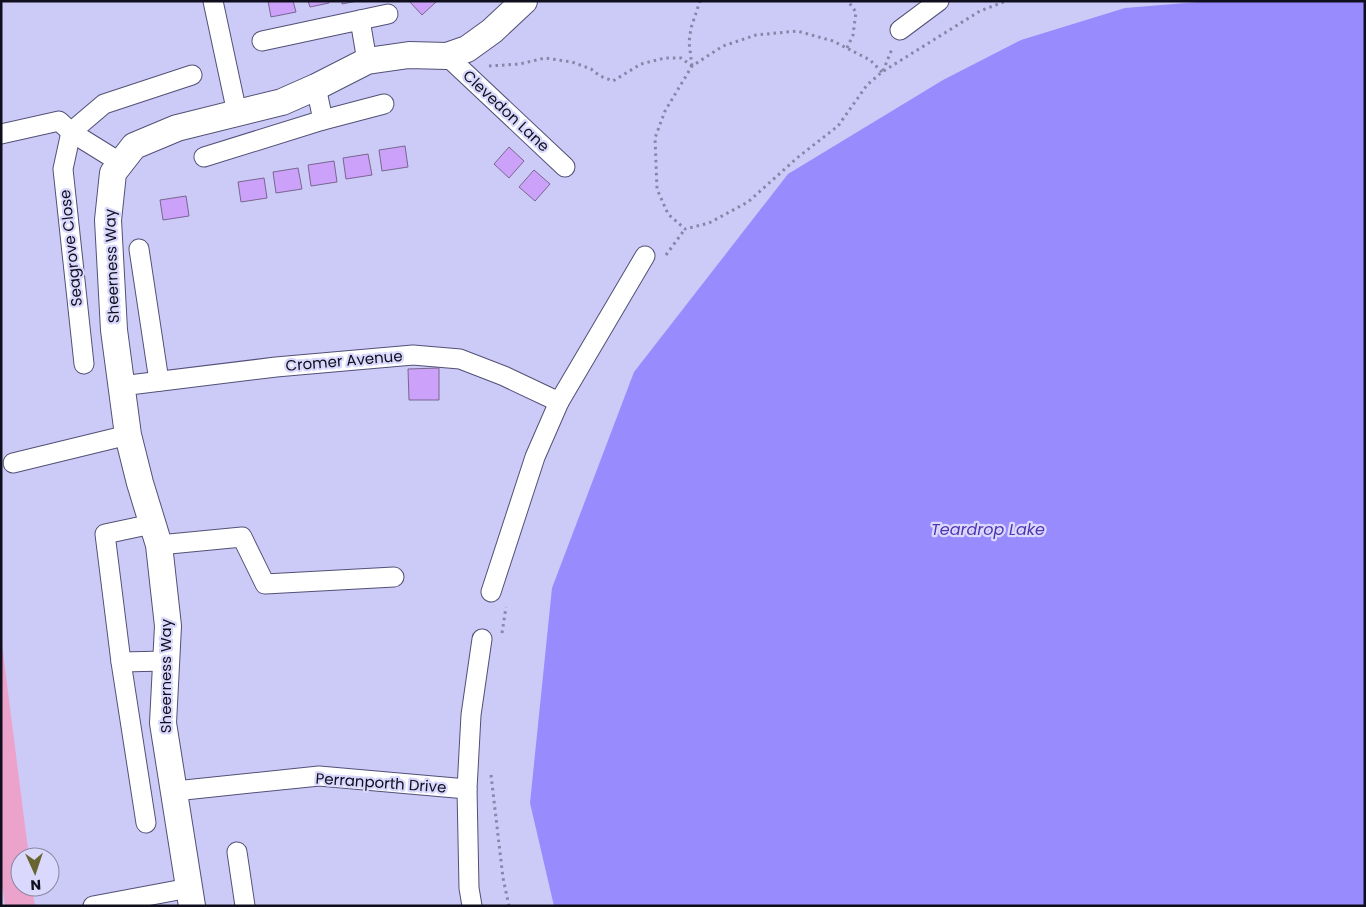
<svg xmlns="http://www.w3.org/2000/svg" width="1366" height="907" viewBox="0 0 1366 907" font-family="Poppins,sans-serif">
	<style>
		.green { fill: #eca3cb }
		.water { fill: #978bfe }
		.building { fill: #cca1fa; stroke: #78678d }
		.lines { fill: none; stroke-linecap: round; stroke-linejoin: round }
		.street-casing { stroke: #525076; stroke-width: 21 }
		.secondary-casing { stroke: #525076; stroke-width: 28 }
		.path { stroke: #8786a8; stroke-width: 3; stroke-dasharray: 2.5 4; stroke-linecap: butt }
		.street { stroke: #fff; stroke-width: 19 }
		.secondary { stroke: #fff; stroke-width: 26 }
		.labels { text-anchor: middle; stroke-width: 4.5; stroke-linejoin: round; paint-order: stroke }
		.street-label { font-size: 15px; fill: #0f0e1d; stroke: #dad9fd }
		.water-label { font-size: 16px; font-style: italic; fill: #5133b6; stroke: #dad9fd }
	</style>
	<rect width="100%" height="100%" fill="#cccbf8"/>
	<!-- green -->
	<path class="green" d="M 1,637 L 29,857 L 20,857 L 20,887 L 32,887 L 35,906 L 5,906 L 1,879 Z"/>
	<!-- water -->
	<path class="water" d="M 1210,1 L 1365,1 L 1365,906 L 554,906 L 530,803 L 552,588 L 634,372 L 788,174 L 943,80 L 1021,40 L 1125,8 Z"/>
	<!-- building -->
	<g class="building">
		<path d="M 268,1 L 293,1 L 296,12 L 271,17 Z"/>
		<path d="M 308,1 L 329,1 L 329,3 L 310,7 Z"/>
		<path d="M 342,1 L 357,1 L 342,4 Z"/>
		<path d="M 409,1 L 437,1 L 422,15 Z"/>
		<path d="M 405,146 L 408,167 L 382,171 L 379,150 Z"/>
		<path d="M 509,147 L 524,161 L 509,178 L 494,164 Z"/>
		<path d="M 368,154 L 372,175 L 346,179 L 343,158 Z"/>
		<path d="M 334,161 L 337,182 L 311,186 L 308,165 Z"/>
		<path d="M 298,168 L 302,189 L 276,193 L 273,172 Z"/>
		<path d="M 534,170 L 550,184 L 535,201 L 519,187 Z"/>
		<path d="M 264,178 L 267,198 L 241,202 L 238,182 Z"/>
		<path d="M 186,196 L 189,216 L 163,220 L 160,200 Z"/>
		<path d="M 439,368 L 439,400 L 409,400 L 408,369 Z"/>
	</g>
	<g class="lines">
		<defs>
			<g id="street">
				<path d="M 213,1 L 237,113"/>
				<path d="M 360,20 L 388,14"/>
				<path d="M 900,30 L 939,1"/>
				<path d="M 262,41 L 360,20 L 367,61"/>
				<path d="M 447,56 L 565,167"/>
				<path d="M 316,87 L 323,120 L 384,104"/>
				<path d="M 1,134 L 59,121 L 71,132 L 121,163"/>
				<path d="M 204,157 L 323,120"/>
				<path d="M 139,249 L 159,381"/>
				<path d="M 84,364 L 63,169 L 71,132 L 104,104 L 192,75"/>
				<path d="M 121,386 L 276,367 L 413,355 L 460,359 L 504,376 L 559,402 L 645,256"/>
				<path d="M 13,463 L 128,435"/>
				<path d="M 159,545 L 242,537 L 265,584 L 394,577"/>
				<path d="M 491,592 L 535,457 L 559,402"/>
				<path d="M 121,662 L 166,661"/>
				<path d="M 467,789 L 469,888 L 472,906"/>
				<path d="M 175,791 L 319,776 L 467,789 L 471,715 L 482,639"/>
				<path d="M 146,823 L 121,662 L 105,534 L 152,524"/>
				<path d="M 237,852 L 245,906"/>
				<path d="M 93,906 L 189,888"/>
			</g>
			<path id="secondary" d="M 192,906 L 163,723 L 168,626 L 159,545 L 140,483 L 128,435 L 114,330 L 108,220 L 113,173 L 134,146 L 177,128 L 282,102 L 316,87 L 367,61 L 409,55 L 447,56 L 467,49 L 492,31 L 524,1"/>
		</defs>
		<!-- street casing -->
		<use href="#street" class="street-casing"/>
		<!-- secondary casing -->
		<use href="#secondary" class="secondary-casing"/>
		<!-- path -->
		<g class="path">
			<path d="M 847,48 L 853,35 L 856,12 L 848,1"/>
			<path d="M 489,66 L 520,64 L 545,58 L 572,62 L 591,69 L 600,76 L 613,81 L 641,64 L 665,58 L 681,58 L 692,66"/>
			<path d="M 692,66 L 689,42 L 691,28 L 700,1"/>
			<path d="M 883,71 L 892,49"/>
			<path d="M 882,72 L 870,60 L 833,41 L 797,31 L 756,35 L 723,46 L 692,66 L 665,111 L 655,138 L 657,189 L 668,214 L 685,229 L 709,223 L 748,202 L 797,158 L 838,126 L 867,85 L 882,72 L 980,11 L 1006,1"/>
			<path d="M 666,255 L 685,229"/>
			<path d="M 502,633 L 506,607"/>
			<path d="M 491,775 L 503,878 L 509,906"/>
		</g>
		<!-- street -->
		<use href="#street" class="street"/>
		<!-- secondary -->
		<use href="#secondary" class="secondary"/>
	</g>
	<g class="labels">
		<!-- street labels -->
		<g class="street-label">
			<text transform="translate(506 111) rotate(43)" y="5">Clevedon Lane</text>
			<text transform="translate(71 248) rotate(-96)" y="5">Seagrove Close</text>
			<text transform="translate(112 266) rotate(-92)" y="5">Sheerness Way</text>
			<text transform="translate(344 361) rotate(-5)" y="5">Cromer Avenue</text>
			<text transform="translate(166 676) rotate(-90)" y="5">Sheerness Way</text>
			<text transform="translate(381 783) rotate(4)" y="5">Perranporth Drive</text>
		</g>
		<!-- water labels -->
		<g class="water-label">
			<text x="988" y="535">Teardrop Lake</text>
		</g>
	</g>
	<!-- border -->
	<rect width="1366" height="907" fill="none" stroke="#0f0e1d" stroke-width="5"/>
	<!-- north arrow -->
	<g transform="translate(35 872) rotate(177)"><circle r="24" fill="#dad9fd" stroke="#8988a3"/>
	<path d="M0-4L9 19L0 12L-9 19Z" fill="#686532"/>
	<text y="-8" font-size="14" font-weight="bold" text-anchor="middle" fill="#0f0e1d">N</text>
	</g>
</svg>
